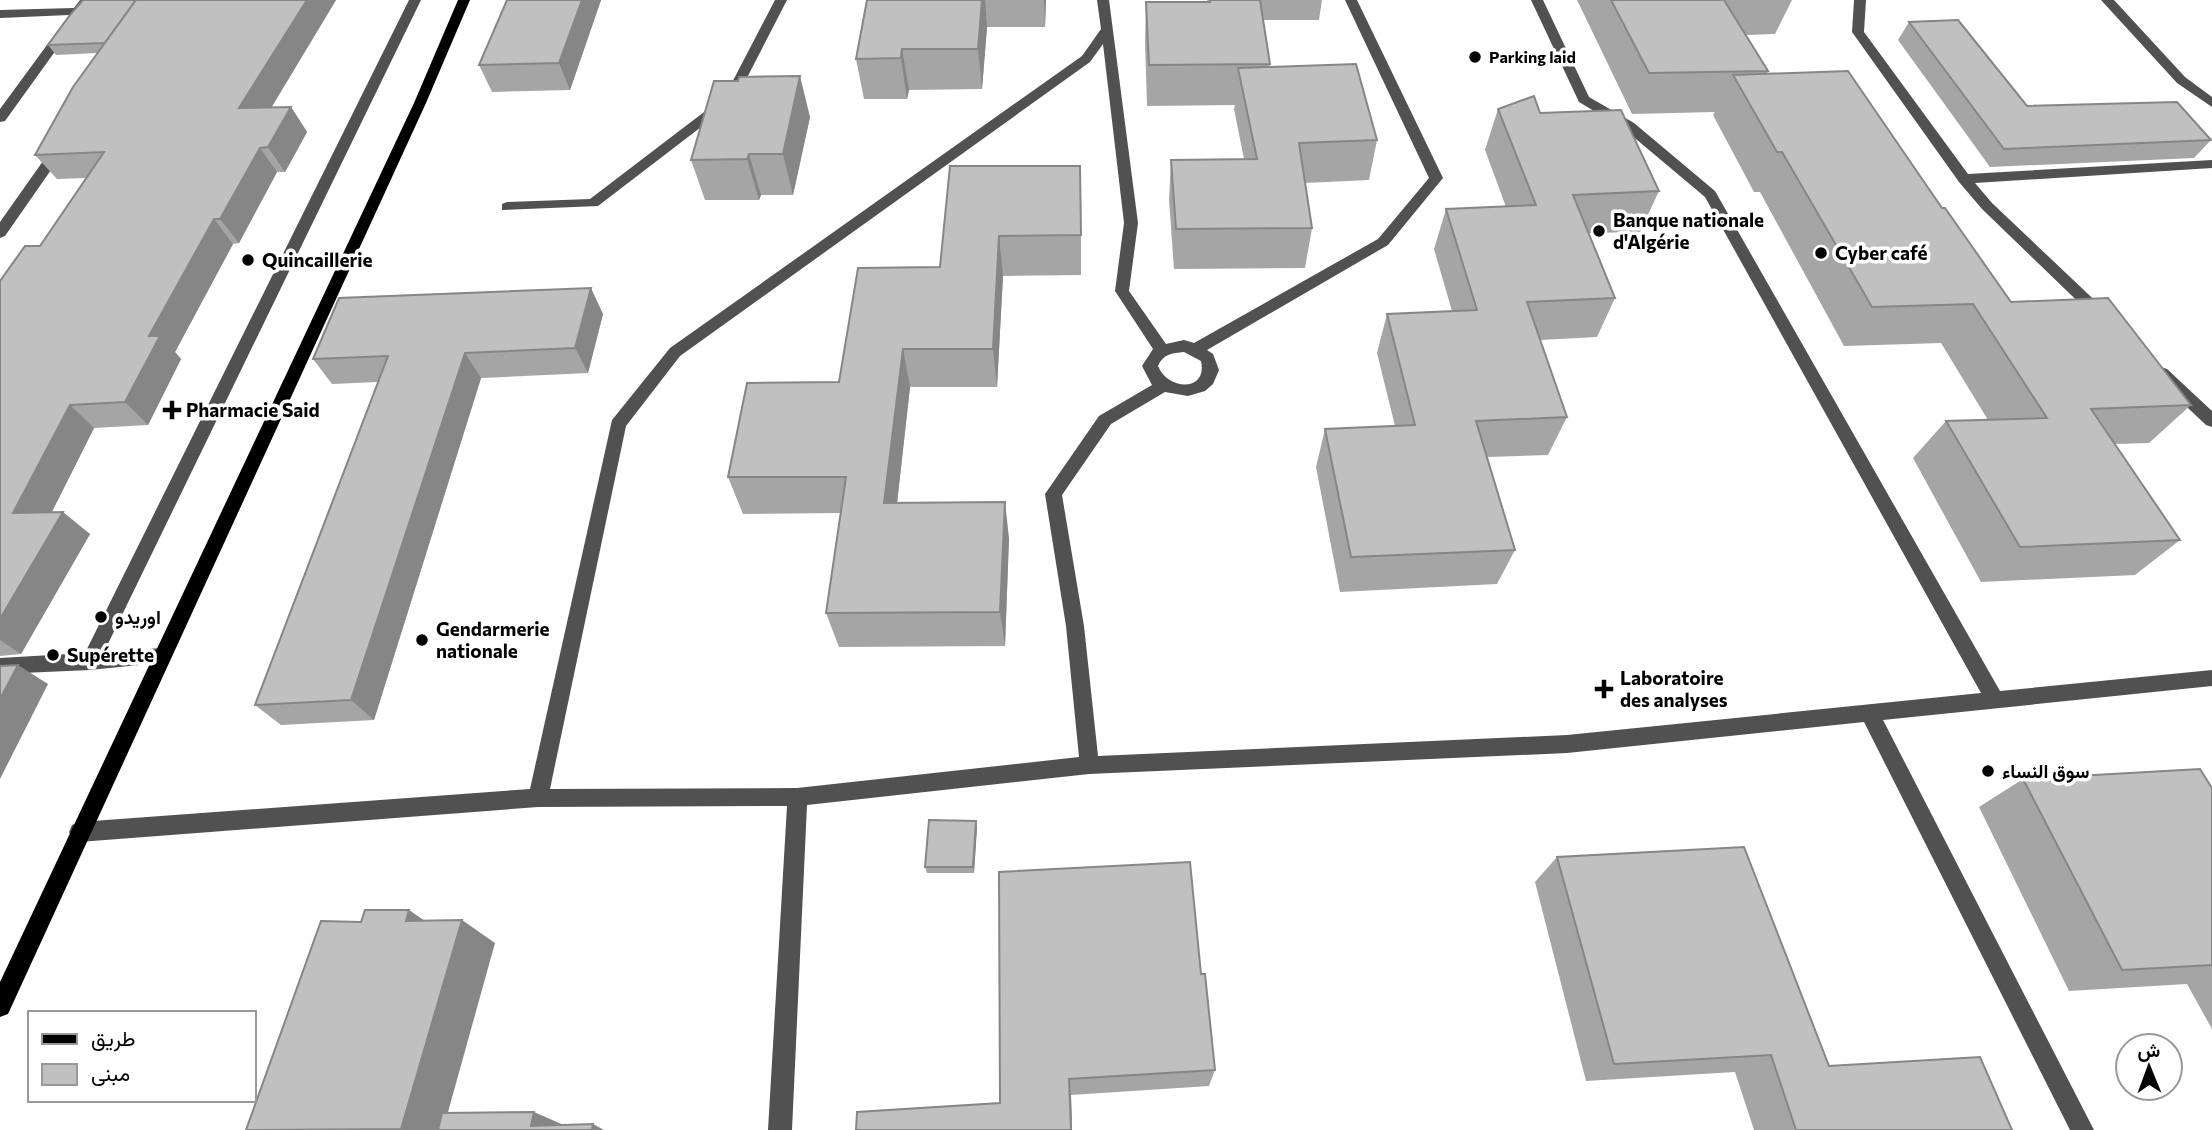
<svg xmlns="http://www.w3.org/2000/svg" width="2212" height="1130" viewBox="0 0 2212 1130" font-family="Commissioner,Vazirmatn,sans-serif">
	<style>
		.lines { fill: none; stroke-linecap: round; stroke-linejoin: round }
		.minor { fill: #515151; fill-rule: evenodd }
		.major { fill: #000; fill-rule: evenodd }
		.wall { fill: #a5a5a5 }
		.shaded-wall { fill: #868686 }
		.building { fill: #c0c0c0; stroke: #868686; stroke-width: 2 }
		.poi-dot { fill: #000; stroke: #fff; stroke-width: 2.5 }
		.labels { text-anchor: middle; stroke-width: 7; stroke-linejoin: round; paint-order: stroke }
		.far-poi-label { font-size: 16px; font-weight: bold; fill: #000; stroke: #fff; text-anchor: start }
		.poi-label { font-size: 19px; font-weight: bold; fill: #000; stroke: #fff; text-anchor: start }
	</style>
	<rect width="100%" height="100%" fill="#fff"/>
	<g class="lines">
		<!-- minor -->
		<g class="minor">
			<path d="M 80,0 L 92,0 L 5,121 L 0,122 L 0,109 L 69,15 L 0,18 L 0,10 L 74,8 Z"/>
			<path d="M 409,0 L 421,0 L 104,652 L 162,648 L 169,650 L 171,656 L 169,662 L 90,670 L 0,674 L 0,658 L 85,653 Z"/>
			<path d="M 775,0 L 787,0 L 735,101 L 598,206 L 502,210 L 502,204 L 507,202 L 590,199 L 725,96 Z"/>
			<path d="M 1097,0 L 1109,0 L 1138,223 L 1129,291 L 1166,344 L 1184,340 L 1194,343 L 1378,239 L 1429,178 L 1345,0 L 1357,0 L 1443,178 L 1388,245 L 1207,350 L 1213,354 L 1219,370 L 1213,384 L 1205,391 L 1188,396 L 1165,392 L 1111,424 L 1062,495 L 1084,626 L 1098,756 L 1567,735 L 1981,693 L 1705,197 L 1624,129 L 1579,102 L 1531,0 L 1543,0 L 1589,97 L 1634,123 L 1715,191 L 2000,691 L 2212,670 L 2212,686 L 1883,720 L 2094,1130 L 2070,1130 L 1864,722 L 1567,753 L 1089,774 L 807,805 L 792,1130 L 768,1130 L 787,806 L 538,807 L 79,842 L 72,839 L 69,832 L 72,825 L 79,822 L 530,789 L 612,420 L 670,348 L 1082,56 L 1101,29 ZM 1103,44 L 1124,223 L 1115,291 L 1153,349 L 1142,366 L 1152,385 L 1099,416 L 1045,494 L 1066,626 L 1079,757 L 797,788 L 550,789 L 626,426 L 680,356 L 1090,62 ZM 1184,352 L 1201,361 C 1208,392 1168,391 1158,366 C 1163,354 1172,353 1184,352 Z"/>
			<path d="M 1854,0 L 1866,0 L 1864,32 L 1968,174 L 2212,160 L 2212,168 L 1975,183 L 1992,203 L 2106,311 L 2109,315 L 2106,319 L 2096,319 L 1982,209 L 1959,182 L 1852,32 Z"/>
			<path d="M 2101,0 L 2114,0 L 2185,77 L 2212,97 L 2212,107 L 2177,83 Z"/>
			<path d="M 60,143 L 67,147 L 5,236 L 0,238 L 0,222 L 55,144 Z"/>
			<path d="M 2161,367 L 2167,369 L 2212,411 L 2212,427 L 2206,425 L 2155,377 L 2153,373 Z"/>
		</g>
		<!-- major -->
		<path class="major" d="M 458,0 L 470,0 L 426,103 L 8,1014 L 0,1017 L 0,982 L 414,103 Z"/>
	</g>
	<!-- wall -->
	<g class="wall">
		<path d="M 336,0 L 271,108 L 291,107 L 307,132 L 285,172 L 277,172 L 239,243 L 233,244 L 175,352 L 181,359 L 148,425 L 94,428 L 52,512 L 90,534 L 21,654 L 0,656 L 0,281 L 40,246 L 86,178 L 57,179 L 35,155 L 98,53 L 56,55 L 48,45 Z"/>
		<path d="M 507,0 L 601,0 L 570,90 L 492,92 L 479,65 Z"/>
		<path d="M 867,0 L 1046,0 L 1045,27 L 987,27 L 982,89 L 909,90 L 907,99 L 864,99 L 856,59 Z"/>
		<path d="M 1207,0 L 1322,0 L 1319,20 L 1263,20 L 1270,67 L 1377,140 L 1369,180 L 1305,183 L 1312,228 L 1305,268 L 1174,269 L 1169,200 L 1171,160 L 1244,159 L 1234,109 L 1235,105 L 1147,106 L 1145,42 L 1146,2 L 1208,2 Z"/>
		<path d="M 1577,0 L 1792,0 L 1775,34 L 1746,35 L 1768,71 L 1767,74 L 1942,208 L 2011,302 L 2191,405 L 2149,443 L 2115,444 L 2180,540 L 2135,575 L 1981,582 L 1913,458 L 1946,421 L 1988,420 L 1941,343 L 1844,346 L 1760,192 L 1754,192 L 1713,115 L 1715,112 L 1632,114 Z"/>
		<path d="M 1909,22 L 2027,106 L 2211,140 L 2194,158 L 1990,167 L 1898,40 Z"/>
		<path d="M 1498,109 L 1540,113 L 1659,191 L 1640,232 L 1589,233 L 1615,298 L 1597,337 L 1540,340 L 1567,417 L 1548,455 L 1487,457 L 1515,550 L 1497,584 L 1340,592 L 1316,467 L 1325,429 L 1395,426 L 1377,353 L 1387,314 L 1452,311 L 1434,249 L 1446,209 L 1506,207 L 1485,150 Z"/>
		<path d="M 810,117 L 793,195 L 761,195 L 759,200 L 705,200 L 691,160 Z"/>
		<path d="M 950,166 L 1081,206 L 1081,275 L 1003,276 L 997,387 L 910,387 L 897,503 L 1009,538 L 1005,646 L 839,647 L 826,613 L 841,513 L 743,514 L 728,477 L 839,382 L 940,267 Z"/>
		<path d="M 603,314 L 588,373 L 481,378 L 374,720 L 281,725 L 255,705 L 378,382 L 332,384 L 313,359 Z"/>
		<path d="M 2023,779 L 2212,788 L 2212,1029 L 2187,984 L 2069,991 L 1979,807 Z"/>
		<path d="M 977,827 L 974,873 L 927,873 L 925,867 Z"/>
		<path d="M 1557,857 L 1829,1066 L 2012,1130 L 1754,1130 L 1735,1072 L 1586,1081 L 1535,882 Z"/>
		<path d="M 1201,974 L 1215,1070 L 1209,1086 L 1071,1095 L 1072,1130 L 856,1130 L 1000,1103 Z"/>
	</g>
	<!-- shaded-wall -->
	<g class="shaded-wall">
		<path d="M 307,0 L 336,0 L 256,133 L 239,108 Z"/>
		<path d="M 582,0 L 601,0 L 570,90 L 559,63 Z"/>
		<path d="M 982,0 L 985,0 L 987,27 L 982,89 L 978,49 Z"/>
		<path d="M 1044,0 L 1046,0 L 1045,27 Z"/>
		<path d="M 902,49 L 909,90 L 907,99 L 901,58 Z"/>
		<path d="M 800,76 L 810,117 L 793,195 L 783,154 Z"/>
		<path d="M 291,107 L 307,132 L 285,172 L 268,147 Z"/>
		<path d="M 260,148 L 277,172 L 239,243 L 220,219 Z"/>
		<path d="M 749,154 L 761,195 L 759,200 L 747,159 Z"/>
		<path d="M 214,219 L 233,244 L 175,352 L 181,359 L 148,425 L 125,402 L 149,336 Z"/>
		<path d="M 999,236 L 1003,276 L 997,387 L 993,349 Z"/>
		<path d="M 591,288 L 603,314 L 588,373 L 575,348 Z"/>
		<path d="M 903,349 L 910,387 L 893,539 L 884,503 Z"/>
		<path d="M 465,353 L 481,378 L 374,720 L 351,700 Z"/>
		<path d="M 70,405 L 94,428 L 40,535 L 13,513 Z"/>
		<path d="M 1005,502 L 1009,538 L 1005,646 L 1000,612 Z"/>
		<path d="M 63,512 L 90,534 L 21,654 L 0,640 L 0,619 Z"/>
		<path d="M 18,665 L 48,684 L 0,779 L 0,699 Z"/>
		<path d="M 976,821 L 977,827 L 974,873 L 973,867 Z"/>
		<path d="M 409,910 L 444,934 L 406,921 Z"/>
		<path d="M 462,920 L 495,943 L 443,1130 L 402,1130 L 401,1129 Z"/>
		<path d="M 1069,1079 L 1071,1095 L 1072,1130 L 1071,1130 Z"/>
		<path d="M 534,1112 L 566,1126 L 531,1126 Z"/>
		<path d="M 593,1124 L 604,1130 L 592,1130 Z"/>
	</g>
	<!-- building -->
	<g class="building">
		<path d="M 83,0 L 136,0 L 105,43 L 48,45 L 70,15 Z"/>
		<path d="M 136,0 L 307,0 L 239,108 L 291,107 L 268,147 L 260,148 L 220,219 L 214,219 L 149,336 L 160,336 L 125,402 L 70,405 L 13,513 L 63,512 L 0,619 L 0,281 L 25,246 L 40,246 L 104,152 L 35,155 L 73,87 Z"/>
		<path d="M 507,0 L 582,0 L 559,63 L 479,65 Z"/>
		<path d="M 867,0 L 982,0 L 978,49 L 902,49 L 901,58 L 856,59 Z"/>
		<path d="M 1210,0 L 1260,0 L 1270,64 L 1149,65 L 1146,2 L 1210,2 Z"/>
		<path d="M 1611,0 L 1724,0 L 1768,71 L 1649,73 Z"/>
		<path d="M 1958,20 L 2027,106 L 2177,102 L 2211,140 L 2004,149 L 1909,22 Z"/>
		<path d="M 1356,64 L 1377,140 L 1299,143 L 1312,228 L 1176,229 L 1171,160 L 1257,159 L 1238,68 Z"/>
		<path d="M 1848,71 L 1942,208 L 1945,208 L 2011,302 L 2108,298 L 2191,405 L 2091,409 L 2180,540 L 2020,547 L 1946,421 L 2047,418 L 1973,304 L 1872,307 L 1782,152 L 1777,152 L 1733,75 Z"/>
		<path d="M 800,76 L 783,154 L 749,154 L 747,159 L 691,160 L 714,81 L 738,81 L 739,77 Z"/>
		<path d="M 1534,96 L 1540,113 L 1621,110 L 1659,191 L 1573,195 L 1615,298 L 1527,302 L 1567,417 L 1476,421 L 1515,550 L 1351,557 L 1325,429 L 1415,425 L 1387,314 L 1477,310 L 1446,209 L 1536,205 L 1498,109 Z"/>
		<path d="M 950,166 L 1080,166 L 1081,235 L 999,236 L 993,349 L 903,349 L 884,503 L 1005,502 L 1000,612 L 826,613 L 846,477 L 728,477 L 747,383 L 839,382 L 858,268 L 940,267 Z"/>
		<path d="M 591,288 L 575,348 L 465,353 L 351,700 L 255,705 L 388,356 L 313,359 L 339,298 Z"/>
		<path d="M 18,665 L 0,699 L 0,666 Z"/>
		<path d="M 2200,769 L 2212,788 L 2212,965 L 2122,970 L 2023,779 Z"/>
		<path d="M 929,820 L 976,821 L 973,867 L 925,867 Z"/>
		<path d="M 1744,847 L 1829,1066 L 1980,1057 L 2012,1130 L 1796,1130 L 1771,1055 L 1614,1064 L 1557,857 Z"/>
		<path d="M 1190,862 L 1201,974 L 1205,974 L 1215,1070 L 1069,1079 L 1071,1130 L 856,1130 L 857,1112 L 1000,1103 L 999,872 Z"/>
		<path d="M 365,910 L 409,910 L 406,921 L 462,920 L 401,1129 L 246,1130 L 321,921 L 361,922 Z"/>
		<path d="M 534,1112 L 531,1126 L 593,1124 L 592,1130 L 438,1130 L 442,1113 Z"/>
	</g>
	<!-- markers -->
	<g class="poi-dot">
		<circle cx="1475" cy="57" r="7"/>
		<circle cx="1599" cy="231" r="7"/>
		<circle cx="1821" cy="253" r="7"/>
		<circle cx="248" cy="260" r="7"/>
		<path d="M168.5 399.5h7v7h7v7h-7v7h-7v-7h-7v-7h7z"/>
		<circle cx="101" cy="617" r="7"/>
		<circle cx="422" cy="640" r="7"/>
		<circle cx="53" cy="655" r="7"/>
		<path d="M1600.5 678.5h7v7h7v7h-7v7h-7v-7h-7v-7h7z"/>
		<circle cx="1988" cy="771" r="7"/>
	</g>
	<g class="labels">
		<!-- far-poi labels -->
		<g class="far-poi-label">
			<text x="1489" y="63">Parking laid</text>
		</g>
		<!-- poi labels -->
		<g class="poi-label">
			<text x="1613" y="227">Banque nationale<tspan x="1613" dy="22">d'Algérie</tspan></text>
			<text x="1835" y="260">Cyber café</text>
			<text x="262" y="267">Quincaillerie</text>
			<text x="186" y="417">Pharmacie Said</text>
			<text x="115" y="624">اوريدو</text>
			<text x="436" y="636">Gendarmerie<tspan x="436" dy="22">nationale</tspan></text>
			<text x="67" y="662">Supérette</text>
			<text x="1620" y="685">Laboratoire<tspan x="1620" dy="22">des analyses</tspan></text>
			<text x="2002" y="778">سوق النساء</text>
		</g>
	</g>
	<!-- legend -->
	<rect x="28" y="1011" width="228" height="91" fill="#ffffff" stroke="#999999" stroke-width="2"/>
	<rect x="42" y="1034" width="35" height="10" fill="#000000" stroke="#999999" stroke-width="2"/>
	<text x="91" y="1046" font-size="21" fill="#000000">طريق</text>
	<rect x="42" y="1064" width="35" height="21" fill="#c0c0c0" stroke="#999999" stroke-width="2"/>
	<text x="91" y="1081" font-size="21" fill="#000000">مبنى</text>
	<!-- north arrow -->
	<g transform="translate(2149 1067) rotate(359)"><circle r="33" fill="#ffffff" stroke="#999999" stroke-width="2"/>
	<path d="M0-5L12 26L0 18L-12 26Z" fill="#000000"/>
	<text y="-10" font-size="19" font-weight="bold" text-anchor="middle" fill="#000000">ش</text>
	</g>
</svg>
